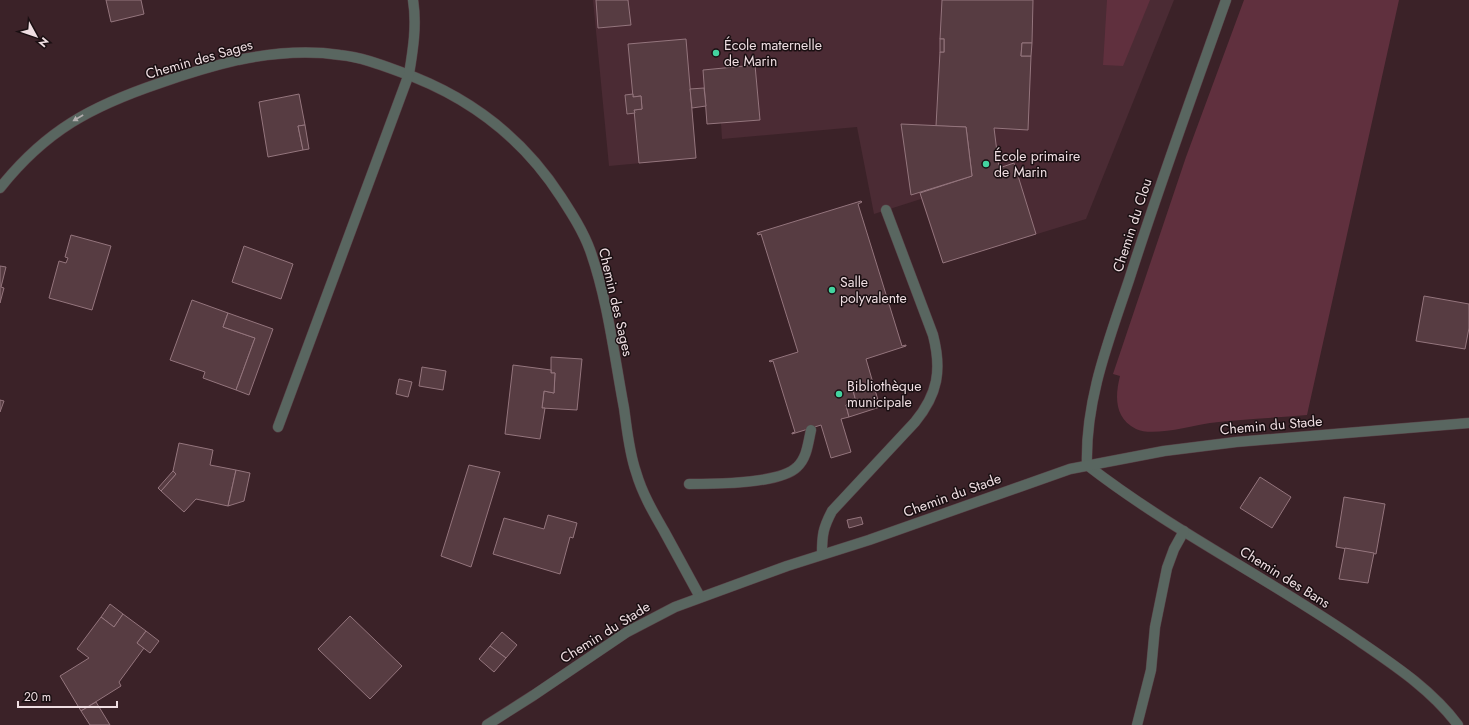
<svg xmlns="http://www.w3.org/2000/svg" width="1469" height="725" viewBox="0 0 1469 725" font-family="Jost,sans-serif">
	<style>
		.built { fill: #4b2b34 }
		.green { fill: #60303e }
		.building { fill: #573c42; stroke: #94757d }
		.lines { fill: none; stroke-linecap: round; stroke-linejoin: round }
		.minor-casing { stroke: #584046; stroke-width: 11 }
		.minor { stroke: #596660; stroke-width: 10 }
		.oneway { fill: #b3aeae }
		.poi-dot { fill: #43d4a0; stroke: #1a0f12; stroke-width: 1.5 }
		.labels { text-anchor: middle; stroke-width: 3; stroke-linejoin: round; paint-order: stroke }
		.poi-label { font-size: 14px; fill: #efdee2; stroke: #1a0f12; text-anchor: start }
		.street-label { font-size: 14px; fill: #efdee2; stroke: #1a0f12 }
	</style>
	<rect width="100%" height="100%" fill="#3b2228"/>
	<!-- built -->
	<path class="built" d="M 593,0 L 1174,0 L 1086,219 L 943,263 L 921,199 L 874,214 L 857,127 L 722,139 L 721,123 L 707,124 L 706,106 L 692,108 L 696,158 L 609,166 Z"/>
	<!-- green -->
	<g class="green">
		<path d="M 1107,0 L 1150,0 L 1123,66 L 1103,65 Z"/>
		<path d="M 1244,0 L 1399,0 L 1307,415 C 1275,418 1243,419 1210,423 C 1191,426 1152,437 1136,429 C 1114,418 1115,396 1120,376 L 1113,374 L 1186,157 Z"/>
	</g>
	<!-- building -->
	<g class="building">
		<path d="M 106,0 L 141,0 L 144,14 L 111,22 Z"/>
		<path d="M 596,0 L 628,0 L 631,25 L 598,28 Z"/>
		<path d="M 942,0 L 1033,0 L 1032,43 L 1022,43 L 1021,56 L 1031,56 L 1028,130 L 994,128 L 999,168 L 1014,163 L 1036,234 L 943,263 L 920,193 L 972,176 L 966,127 L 936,126 L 940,52 L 944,52 L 944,39 L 940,39 Z"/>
		<path d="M 686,39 L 696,158 L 639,163 L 634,110 L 642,109 L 641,96 L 633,97 L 628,44 Z"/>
		<rect x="940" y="39" width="4" height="13"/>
		<path d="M 1022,43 L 1032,43 L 1031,56 L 1021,56 Z"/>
		<path d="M 755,65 L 760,120 L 707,124 L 703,70 Z"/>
		<path d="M 704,88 L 706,106 L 692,108 L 690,89 Z"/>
		<path d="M 299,94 L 305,125 L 298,126 L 303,150 L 268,157 L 259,102 Z"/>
		<path d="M 633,94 L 633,97 L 641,96 L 642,109 L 634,110 L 635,113 L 627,114 L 625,95 Z"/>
		<path d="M 901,124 L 966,127 L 972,176 L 911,195 Z"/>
		<path d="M 305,125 L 309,149 L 303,150 L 298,126 Z"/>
		<path d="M 861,201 L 862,202 L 858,204 L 902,346 L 906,345 L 906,346 L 866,359 L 873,383 L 853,390 L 856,402 L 846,405 L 849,417 L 841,419 L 851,452 L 831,458 L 821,425 L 792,434 L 792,433 L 795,432 L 773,361 L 770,362 L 769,361 L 798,352 L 761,234 L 758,235 L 757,233 Z"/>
		<path d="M 71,235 L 111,246 L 92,310 L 49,298 L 59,261 L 66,263 L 68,258 L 65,257 Z"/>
		<path d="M 244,246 L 293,264 L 281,299 L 232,282 Z"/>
		<path d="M 0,266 L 6,267 L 1,287 L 4,288 L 0,303 Z"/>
		<path d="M 1424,296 L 1469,304 L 1469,328 L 1465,349 L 1416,341 Z"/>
		<path d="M 192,300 L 228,313 L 223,327 L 255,338 L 236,390 L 203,378 L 205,372 L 170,360 Z"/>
		<path d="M 228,313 L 273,329 L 249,395 L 236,390 L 255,338 L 223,327 Z"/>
		<path d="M 551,357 L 582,359 L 577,410 L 542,408 L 544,391 L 554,393 L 555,373 L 551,373 Z"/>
		<path d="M 513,365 L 551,370 L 551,373 L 555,373 L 554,393 L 544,391 L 542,408 L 545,408 L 540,439 L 505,434 Z"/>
		<path d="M 422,367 L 446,371 L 443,390 L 419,386 Z"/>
		<path d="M 399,379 L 412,382 L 408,397 L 396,394 Z"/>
		<path d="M 873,383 L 880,407 L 849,417 L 846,405 L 856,402 L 853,390 Z"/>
		<path d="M 0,400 L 4,401 L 0,412 Z"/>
		<path d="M 179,443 L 213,450 L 210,465 L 236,470 L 228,506 L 196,499 L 184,512 L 161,491 L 176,474 L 173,471 Z"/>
		<path d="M 469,465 L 500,472 L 471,567 L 441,556 Z"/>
		<path d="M 236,470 L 250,473 L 244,501 L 228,506 Z"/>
		<path d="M 173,471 L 176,474 L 161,491 L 158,488 Z"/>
		<path d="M 1260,477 L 1291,497 L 1272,528 L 1240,508 Z"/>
		<path d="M 1344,497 L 1385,504 L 1376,554 L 1336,547 Z"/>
		<path d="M 548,515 L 577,523 L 573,538 L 570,537 L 560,574 L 493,554 L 504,518 L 544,529 Z"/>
		<path d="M 861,517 L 863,524 L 849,528 L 847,520 Z"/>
		<path d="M 1345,548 L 1374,553 L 1368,583 L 1339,579 Z"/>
		<path d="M 110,604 L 123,614 L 114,627 L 101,617 Z"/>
		<path d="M 123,614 L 146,631 L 137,643 L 144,648 L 119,682 L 121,686 L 81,711 L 60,676 L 89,658 L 77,649 L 101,617 L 114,627 Z"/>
		<path d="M 350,616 L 402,666 L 370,699 L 318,649 Z"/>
		<path d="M 146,631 L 159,641 L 150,653 L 137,643 Z"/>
		<path d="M 502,632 L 517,645 L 506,658 L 490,646 Z"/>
		<path d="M 490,646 L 506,658 L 494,672 L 479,659 Z"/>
		<path d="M 96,702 L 110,725 L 90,725 L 81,711 Z"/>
	</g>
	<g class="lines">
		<defs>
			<g id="minor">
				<path d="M 0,188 C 46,130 92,106 160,83 C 186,74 212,66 238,60 C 272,53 306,50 340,55 C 360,57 379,64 398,71 C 467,95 521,135 561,197 C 572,214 583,231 590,250 C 608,301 614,355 624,408 C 627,429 629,452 636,472 C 642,493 653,512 664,531 C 676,553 688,575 700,597"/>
				<path d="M 278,427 L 409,74 C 413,50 417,25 413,0"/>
				<path d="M 1087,465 C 1085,400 1109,340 1129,280 C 1159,186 1193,93 1226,0"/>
				<path d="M 1087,465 C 1172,531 1270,579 1359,641 C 1394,665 1432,690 1458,725"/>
				<path d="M 689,484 C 714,484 780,484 797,467 C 807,458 808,443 811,430"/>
				<path d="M 822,554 C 822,535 823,528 832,511 L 915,422 C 938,394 942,370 933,335 L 886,210"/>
				<path d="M 487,725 L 534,695 L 627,632 L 675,607 L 787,566 L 869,540 L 1070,469 L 1164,451 L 1236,442 L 1469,423"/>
				<path d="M 1137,725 L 1151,670 L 1155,627 L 1167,568 L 1174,549 L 1184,531"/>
			</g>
		</defs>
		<!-- minor casing -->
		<use href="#minor" class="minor-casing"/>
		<!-- minor -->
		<use href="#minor" class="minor"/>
	</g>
	<!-- one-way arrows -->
	<defs><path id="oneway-solid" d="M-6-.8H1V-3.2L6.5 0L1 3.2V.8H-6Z"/></defs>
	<use class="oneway" href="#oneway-solid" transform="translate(78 118) rotate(150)"/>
	<!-- markers -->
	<g class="poi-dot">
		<circle cx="716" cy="53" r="4"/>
		<circle cx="986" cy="164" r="4"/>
		<circle cx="832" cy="290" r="4"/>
		<circle cx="839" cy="394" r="4"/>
	</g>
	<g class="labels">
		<!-- poi labels -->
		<g class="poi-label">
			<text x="724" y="50">École maternelle<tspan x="724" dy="16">de Marin</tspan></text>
			<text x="994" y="161">École primaire<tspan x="994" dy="16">de Marin</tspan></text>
			<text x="840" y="287">Salle<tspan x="840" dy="16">polyvalente</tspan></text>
			<text x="847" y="391">Bibliothèque<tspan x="847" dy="16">municipale</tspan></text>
		</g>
		<!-- street labels -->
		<g class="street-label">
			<text transform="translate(199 59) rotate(-16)" y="5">Chemin des Sages</text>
			<text transform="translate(1132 225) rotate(-72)" y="5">Chemin du Clou</text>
			<text transform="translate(616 302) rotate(77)" y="5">Chemin des Sages</text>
			<text transform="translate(1271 425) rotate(-5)" y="5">Chemin du Stade</text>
			<text transform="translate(952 495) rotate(-20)" y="5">Chemin du Stade</text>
			<text transform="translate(1285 577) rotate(32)" y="5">Chemin des Bans</text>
			<text transform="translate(605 632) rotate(-32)" y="5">Chemin du Stade</text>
		</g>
	</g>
	<!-- north arrow -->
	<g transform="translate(36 36) rotate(130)" stroke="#1a0f12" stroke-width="3" paint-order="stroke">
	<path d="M0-3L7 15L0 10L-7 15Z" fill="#efdee2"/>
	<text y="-6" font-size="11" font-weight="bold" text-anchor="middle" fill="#efdee2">N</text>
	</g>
	<!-- scale -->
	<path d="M18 701v6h99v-6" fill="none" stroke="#efdee2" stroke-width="2"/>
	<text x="24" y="701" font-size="12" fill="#efdee2" stroke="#1a0f12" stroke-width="3" paint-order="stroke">20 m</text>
</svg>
